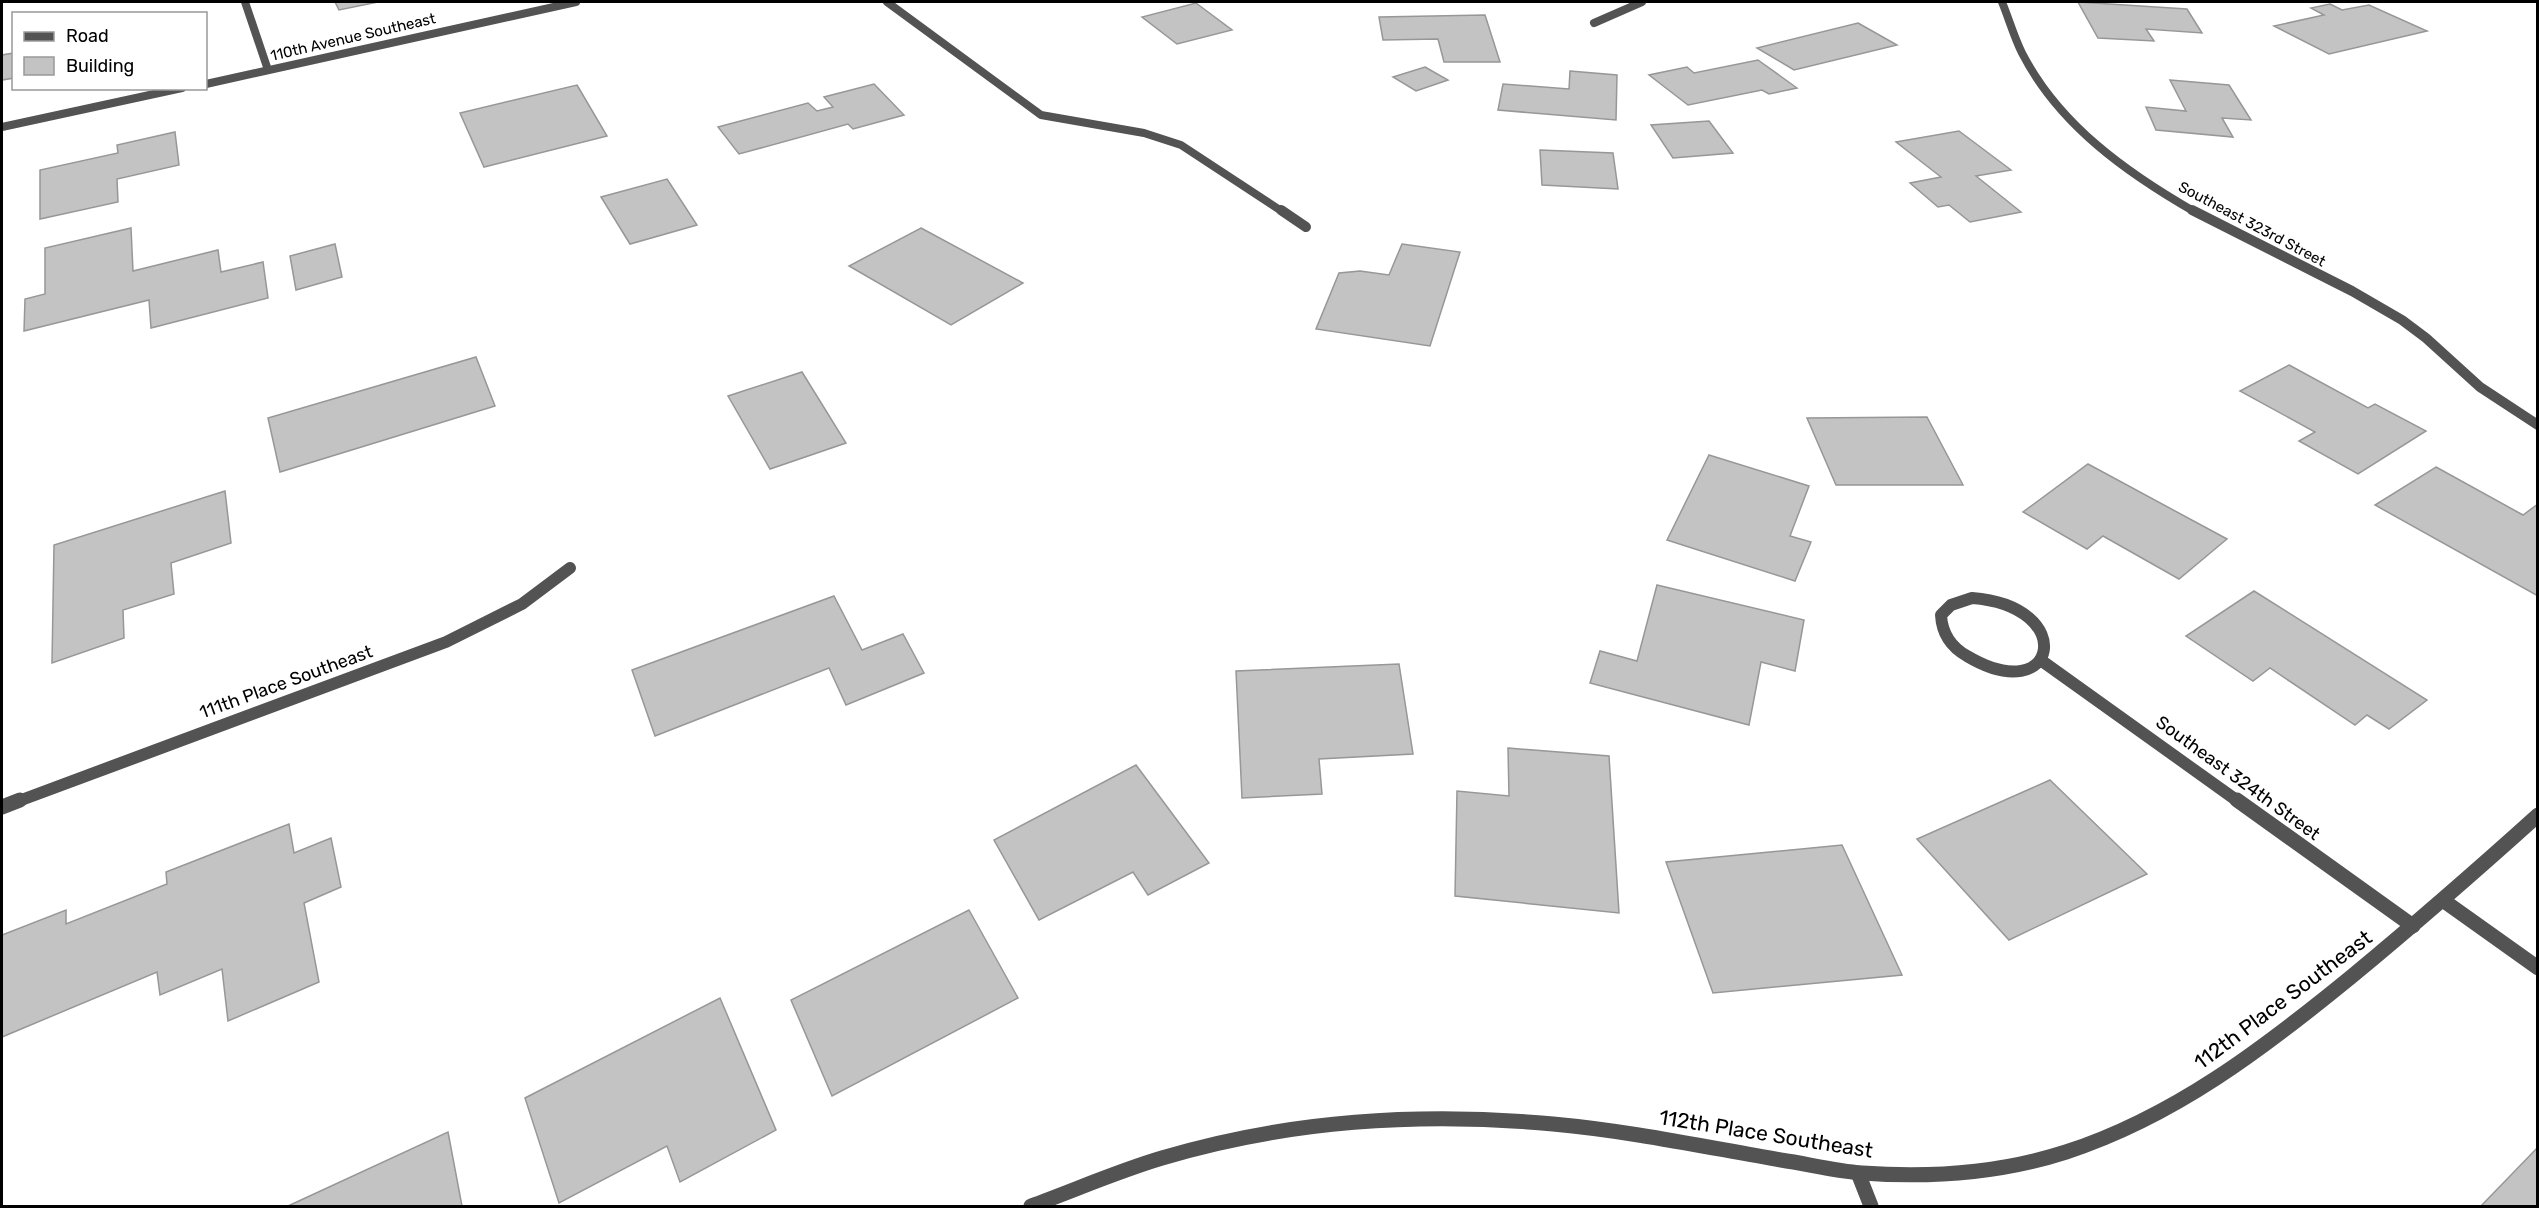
<svg xmlns="http://www.w3.org/2000/svg" width="2539" height="1208" viewBox="0 0 2539 1208" font-family="Rubik,sans-serif">
	<style>
		.building { fill: #c3c3c3; stroke: #979797; stroke-width: 1.5 }
		.lines { fill: none; stroke-linecap: round; stroke-linejoin: round }
		.service-far1 { stroke: #535353; stroke-width: 8 }
		.service { stroke: #535353; stroke-width: 10 }
		.minor-far3 { stroke: #535353; stroke-width: 8 }
		.minor-far2 { stroke: #535353; stroke-width: 10 }
		.minor-far1 { stroke: #535353; stroke-width: 12 }
		.minor { stroke: #535353; stroke-width: 15 }
		.labels { text-anchor: middle; stroke-width: 4.5; stroke-linejoin: round; paint-order: stroke }
		.far-street-label { font-size: 15px; fill: #000; stroke: #fff }
		.street-label { font-size: 18px; fill: #000; stroke: #fff }
		.near-street-label { font-size: 21px; fill: #000; stroke: #fff }
	</style>
	<rect width="100%" height="100%" fill="#fff"/>
	<!-- building -->
	<g class="building">
		<path d="M 335,2 L 378,2 L 339,10 Z"/>
		<path d="M 2078,2 L 2187,9 L 2202,33 L 2146,29 L 2154,41 L 2098,38 Z"/>
		<path d="M 1196,3 L 1232,30 L 1177,44 L 1142,17 Z"/>
		<path d="M 2330,4 L 2342,10 L 2369,5 L 2427,31 L 2329,54 L 2274,26 L 2324,15 L 2311,8 Z"/>
		<path d="M 1485,15 L 1500,62 L 1444,62 L 1438,39 L 1383,40 L 1379,17 Z"/>
		<path d="M 1858,23 L 1897,45 L 1794,70 L 1757,48 Z"/>
		<path d="M 14,53 L 14,78 L 2,80 L 2,55 Z"/>
		<path d="M 1758,60 L 1797,88 L 1769,94 L 1762,90 L 1688,105 L 1649,75 L 1687,67 L 1694,73 Z"/>
		<path d="M 1425,67 L 1448,80 L 1416,91 L 1393,77 Z"/>
		<path d="M 1570,71 L 1617,75 L 1616,120 L 1498,110 L 1503,84 L 1569,89 Z"/>
		<path d="M 2170,80 L 2229,85 L 2251,120 L 2222,118 L 2233,137 L 2156,130 L 2146,107 L 2186,111 Z"/>
		<path d="M 874,84 L 904,115 L 853,129 L 848,124 L 739,154 L 718,127 L 808,103 L 817,111 L 833,107 L 824,97 Z"/>
		<path d="M 577,85 L 607,136 L 484,167 L 460,113 Z"/>
		<path d="M 1709,121 L 1733,153 L 1673,158 L 1651,125 Z"/>
		<path d="M 1959,131 L 2011,170 L 1976,176 L 2021,212 L 1970,222 L 1949,205 L 1938,207 L 1910,183 L 1941,177 L 1896,142 Z"/>
		<path d="M 175,132 L 179,165 L 117,179 L 118,202 L 40,219 L 40,170 L 118,153 L 117,145 Z"/>
		<path d="M 1540,150 L 1613,153 L 1618,189 L 1542,185 Z"/>
		<path d="M 667,179 L 697,225 L 630,244 L 601,197 Z"/>
		<path d="M 131,228 L 133,271 L 218,250 L 221,272 L 263,262 L 268,298 L 151,328 L 149,300 L 24,331 L 25,299 L 45,294 L 45,248 Z"/>
		<path d="M 921,228 L 1023,283 L 951,325 L 849,266 Z"/>
		<path d="M 335,244 L 342,277 L 296,290 L 290,256 Z"/>
		<path d="M 1402,244 L 1460,252 L 1430,346 L 1316,329 L 1339,273 L 1360,271 L 1389,275 Z"/>
		<path d="M 476,357 L 495,406 L 280,472 L 268,418 Z"/>
		<path d="M 2289,365 L 2368,408 L 2375,404 L 2426,431 L 2358,474 L 2299,441 L 2315,432 L 2240,391 Z"/>
		<path d="M 802,372 L 846,443 L 770,469 L 728,396 Z"/>
		<path d="M 1927,417 L 1963,485 L 1836,485 L 1807,418 Z"/>
		<path d="M 1709,455 L 1809,486 L 1790,536 L 1811,542 L 1795,581 L 1667,540 Z"/>
		<path d="M 2088,464 L 2227,539 L 2179,579 L 2103,536 L 2087,549 L 2023,512 Z"/>
		<path d="M 2436,467 L 2523,515 L 2538,504 L 2538,596 L 2375,505 Z"/>
		<path d="M 225,491 L 231,543 L 171,563 L 174,594 L 123,610 L 124,638 L 52,663 L 54,545 Z"/>
		<path d="M 1657,585 L 1804,620 L 1795,671 L 1761,662 L 1749,725 L 1590,683 L 1600,651 L 1637,661 Z"/>
		<path d="M 2254,591 L 2427,700 L 2389,729 L 2367,715 L 2355,725 L 2270,668 L 2253,681 L 2186,636 Z"/>
		<path d="M 834,596 L 862,650 L 903,634 L 924,673 L 846,705 L 829,668 L 655,736 L 632,670 Z"/>
		<path d="M 1399,664 L 1413,754 L 1319,759 L 1322,794 L 1242,798 L 1236,671 Z"/>
		<path d="M 1508,748 L 1609,756 L 1619,913 L 1455,896 L 1457,791 L 1509,796 Z"/>
		<path d="M 1136,765 L 1209,863 L 1148,895 L 1133,872 L 1039,920 L 994,840 Z"/>
		<path d="M 2050,780 L 2147,874 L 2009,940 L 1917,839 Z"/>
		<path d="M 289,824 L 294,853 L 331,838 L 341,887 L 304,903 L 319,982 L 228,1021 L 222,969 L 160,995 L 157,972 L 2,1037 L 2,935 L 66,910 L 66,924 L 167,884 L 166,872 Z"/>
		<path d="M 1842,845 L 1902,975 L 1713,993 L 1666,862 Z"/>
		<path d="M 969,910 L 1018,998 L 832,1096 L 791,1000 Z"/>
		<path d="M 720,998 L 776,1130 L 680,1182 L 667,1146 L 559,1203 L 525,1098 Z"/>
		<path d="M 448,1132 L 462,1206 L 288,1206 Z"/>
		<path d="M 2538,1147 L 2538,1206 L 2481,1206 Z"/>
	</g>
	<g class="lines">
		<!-- service-far1 -->
		<path class="service-far1" d="M 887,2 L 1041,115 L 1144,133 L 1181,145 L 1283,212"/>
		<!-- service -->
		<path class="service" d="M 1281,210 L 1306,227"/>
		<!-- minor-far3 -->
		<g class="minor-far3">
			<path d="M 245,2 L 268,70"/>
			<path d="M 2002,2 C 2009,19 2014,37 2022,53 C 2059,125 2127,173 2195,212"/>
			<path d="M 1594,23 L 1642,2"/>
			<path d="M 206,84 L 576,2"/>
			<path d="M 2,127 L 182,88"/>
		</g>
		<!-- minor-far2 -->
		<path class="minor-far2" d="M 2192,210 L 2352,291 L 2402,320 L 2426,338 L 2480,387 L 2538,425"/>
		<!-- minor-far1 -->
		<g class="minor-far1">
			<path d="M 1972,598 C 2079,606 2058,710 1967,656 C 1951,647 1942,633 1941,615 L 1951,605 Z"/>
			<path d="M 2042,661 L 2239,802"/>
			<path d="M 16,802 L 446,642 L 522,604 L 570,568"/>
		</g>
		<!-- minor -->
		<g class="minor">
			<path d="M 2237,800 L 2413,926"/>
			<path d="M 2,807 L 20,800"/>
			<path d="M 2444,901 L 2538,968"/>
			<path d="M 1858,1173 L 1871,1206"/>
			<path d="M 1031,1206 C 1075,1190 1118,1171 1162,1158 C 1289,1120 1422,1112 1553,1124 C 1630,1131 1705,1147 1781,1160 C 1808,1164 1835,1171 1862,1173 C 1930,1178 2001,1173 2066,1152 C 2174,1117 2264,1048 2351,977 C 2415,924 2477,870 2538,815"/>
		</g>
	</g>
	<g class="labels">
		<!-- far-street labels -->
		<g class="far-street-label">
			<text transform="translate(353 37) rotate(-13)" y="5">110th Avenue Southeast</text>
			<text transform="translate(2252 224) rotate(28)" y="5">Southeast 323rd Street</text>
		</g>
		<!-- street labels -->
		<g class="street-label">
			<text transform="translate(286 682) rotate(-20)" y="6">111th Place Southeast</text>
			<text transform="translate(2238 778) rotate(36)" y="6">Southeast 324th Street</text>
		</g>
		<!-- near-street labels -->
		<g class="near-street-label">
			<text transform="translate(2283 1000) rotate(-37)" y="7">112th Place Southeast</text>
			<text transform="translate(1766 1134) rotate(9)" y="7">112th Place Southeast</text>
		</g>
	</g>
	<!-- border -->
	<rect width="2539" height="1208" fill="none" stroke="#000000" stroke-width="6"/>
	<!-- legend -->
	<rect x="12" y="12" width="195" height="78" fill="#ffffff" stroke="#999999" stroke-width="1.5"/>
	<rect x="24" y="32" width="30" height="9" fill="#535353" stroke="#999999" stroke-width="1.5"/>
	<text x="66" y="42" font-size="18" fill="#000000">Road</text>
	<rect x="24" y="57" width="30" height="18" fill="#c3c3c3" stroke="#999999" stroke-width="1.5"/>
	<text x="66" y="72" font-size="18" fill="#000000">Building</text>
</svg>
